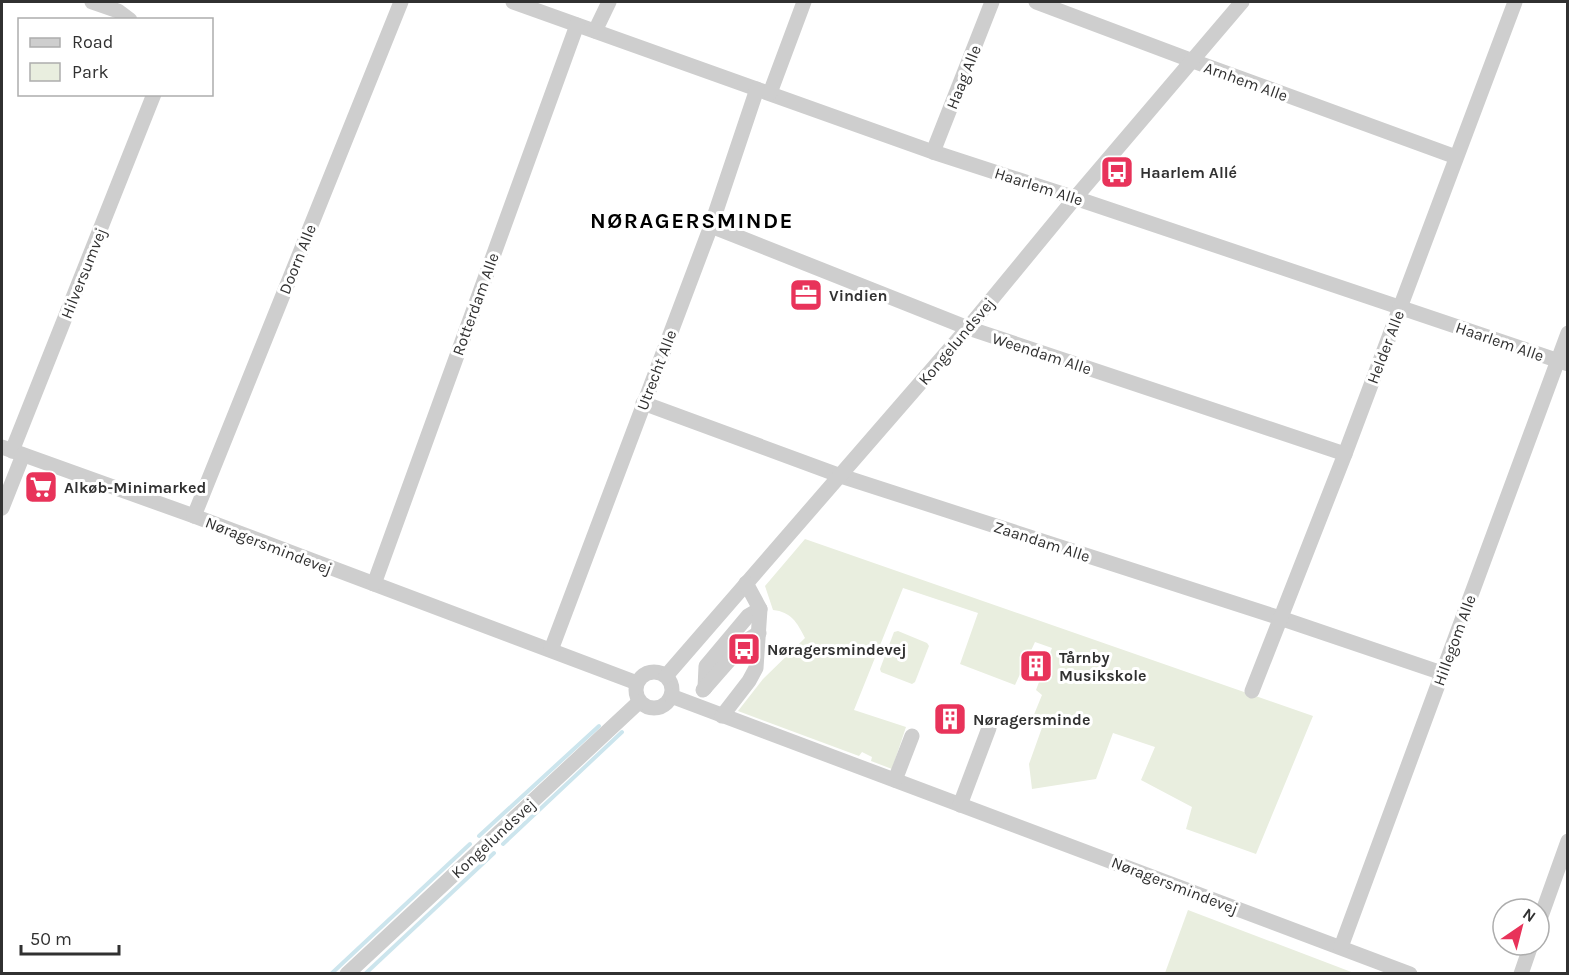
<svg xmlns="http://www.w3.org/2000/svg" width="1569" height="975" viewBox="0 0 1569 975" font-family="Karla,sans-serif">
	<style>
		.green { fill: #e9eedf }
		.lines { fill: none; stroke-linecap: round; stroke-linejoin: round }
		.stream { stroke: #cce5ed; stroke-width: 4 }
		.minor { stroke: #cecece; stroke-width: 15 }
		.labels { text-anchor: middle; stroke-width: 6; stroke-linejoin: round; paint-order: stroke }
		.street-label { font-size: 16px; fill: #313131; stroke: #fff }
		.poi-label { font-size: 16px; font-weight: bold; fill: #313131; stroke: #fff; text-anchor: start }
		.district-label { font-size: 22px; font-weight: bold; letter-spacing: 1.5px; fill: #000; stroke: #fff }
	</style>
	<rect width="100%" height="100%" fill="#fff"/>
	<!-- green -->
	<g class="green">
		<path d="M 805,539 L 1313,716 L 1256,854 L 1186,829 L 1192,807 L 1141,780 L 1155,747 L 1113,733 L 1096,779 L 1032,789 L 1029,764 L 1044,722 L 1033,717 L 1042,695 L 1036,690 L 1052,648 L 1035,642 L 1015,685 L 960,664 L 978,613 L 903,588 L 854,710 L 906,727 L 892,769 L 871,761 L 872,757 L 862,752 L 859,756 L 738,711 L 763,679 L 805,638 C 797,622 791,612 773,610 L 765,586 Z"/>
		<path d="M 898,631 L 927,643 L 929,646 L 915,682 L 912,684 L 881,672 L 880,669 L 894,632 Z"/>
		<path d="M 1188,910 L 1354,973 L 1165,973 Z"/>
	</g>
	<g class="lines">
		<!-- stream -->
		<g class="stream">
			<path d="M 479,836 L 599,726"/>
			<path d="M 503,844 L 622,732"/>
			<path d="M 331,974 L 470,844"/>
			<path d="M 365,974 L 494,853"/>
		</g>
		<!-- minor -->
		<g class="minor">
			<path d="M 92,2 L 118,11 L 130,20"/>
			<path d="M 513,2 L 933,152 L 1075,198 L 1568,364"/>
			<path d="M 1036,2 L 1193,61 L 1456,157"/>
			<path d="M 595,31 L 609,2"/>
			<path d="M 770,93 L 804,2"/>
			<path d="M 933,152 L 992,2"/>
			<path d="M 711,226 L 968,328 L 1345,454"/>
			<path d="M 643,403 L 841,476 L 1280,618 L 1442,673"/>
			<path d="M 2,447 L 194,516 L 637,683"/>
			<path d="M 12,451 L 154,94"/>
			<path d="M 2,508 L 23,455"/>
			<path d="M 194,516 L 401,2"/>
			<path d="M 374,584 L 577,25"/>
			<path d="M 551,650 L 711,226 L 757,89"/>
			<circle cx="654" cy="690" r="18"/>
			<path d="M 666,676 L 968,328 L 1075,198 L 1242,2"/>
			<path d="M 705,688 L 706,666 L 748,616 L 760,609"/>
			<path d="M 703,690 L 746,641 L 759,633"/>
			<path d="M 1252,691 L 1345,454 L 1515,2"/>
			<path d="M 671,696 L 1410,974"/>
			<path d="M 722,716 L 749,681 L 756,668 L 760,609 L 746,583"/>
			<path d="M 895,780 L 912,736"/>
			<path d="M 960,805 L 989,728"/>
			<path d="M 1539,922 L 1568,841"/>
			<path d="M 1341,947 L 1568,333"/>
			<path d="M 347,974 L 639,702"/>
			<path d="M 1521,974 L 1531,945"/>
		</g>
	</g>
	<!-- icons -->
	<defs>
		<symbol id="bus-square" viewBox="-11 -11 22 22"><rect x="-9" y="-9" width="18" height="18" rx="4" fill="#e8335a" stroke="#fff"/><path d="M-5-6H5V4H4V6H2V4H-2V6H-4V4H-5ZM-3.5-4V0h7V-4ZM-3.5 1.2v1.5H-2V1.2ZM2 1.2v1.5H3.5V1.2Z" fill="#fff"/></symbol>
		<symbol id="office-square" viewBox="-11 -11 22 22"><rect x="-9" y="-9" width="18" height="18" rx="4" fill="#e8335a" stroke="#fff"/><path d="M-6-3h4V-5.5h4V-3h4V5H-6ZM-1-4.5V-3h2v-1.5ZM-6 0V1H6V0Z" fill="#fff"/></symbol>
		<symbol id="supermarket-square" viewBox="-11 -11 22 22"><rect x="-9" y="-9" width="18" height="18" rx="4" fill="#e8335a" stroke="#fff"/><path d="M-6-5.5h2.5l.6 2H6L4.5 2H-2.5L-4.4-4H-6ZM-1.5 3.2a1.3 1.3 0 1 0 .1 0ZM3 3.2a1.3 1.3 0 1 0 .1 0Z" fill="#fff"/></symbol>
		<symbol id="building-square" viewBox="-11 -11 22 22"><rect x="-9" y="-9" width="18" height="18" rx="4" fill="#e8335a" stroke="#fff"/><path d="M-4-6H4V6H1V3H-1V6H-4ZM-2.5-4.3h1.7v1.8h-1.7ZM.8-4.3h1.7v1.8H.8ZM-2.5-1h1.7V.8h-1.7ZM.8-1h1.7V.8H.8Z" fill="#fff"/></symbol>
	</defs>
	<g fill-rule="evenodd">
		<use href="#bus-square" x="1098" y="153" width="38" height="38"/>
		<use href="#office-square" x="787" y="276" width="38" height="38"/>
		<use href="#supermarket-square" x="22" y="468" width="38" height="38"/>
		<use href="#bus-square" x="725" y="630" width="38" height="38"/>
		<use href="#building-square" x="1017" y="647" width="38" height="38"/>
		<use href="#building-square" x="931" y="700" width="38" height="38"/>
	</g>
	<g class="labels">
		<!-- street labels -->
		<g class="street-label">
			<text transform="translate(963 77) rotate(-68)" y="6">Haag Alle</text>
			<text transform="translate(1246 81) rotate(20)" y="6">Arnhem Alle</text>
			<text transform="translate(1039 186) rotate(18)" y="6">Haarlem Alle</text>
			<text transform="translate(297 259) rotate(-68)" y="6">Doorn Alle</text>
			<text transform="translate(83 273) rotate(-68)" y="6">Hilversumvej</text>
			<text transform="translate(475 304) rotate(-70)" y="6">Rotterdam Alle</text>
			<text transform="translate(956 341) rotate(-50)" y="6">Kongelundsvej</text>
			<text transform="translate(1500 341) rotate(19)" y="6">Haarlem Alle</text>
			<text transform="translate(1385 347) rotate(-69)" y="6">Helder Alle</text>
			<text transform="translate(1042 353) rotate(18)" y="6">Weendam Alle</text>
			<text transform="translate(656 370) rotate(-69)" y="6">Utrecht Alle</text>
			<text transform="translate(1042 541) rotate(18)" y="6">Zaandam Alle</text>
			<text transform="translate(269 545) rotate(21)" y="6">Nøragersmindevej</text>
			<text transform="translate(1454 640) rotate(-70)" y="6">Hillegom Alle</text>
			<text transform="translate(493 838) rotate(-43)" y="6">Kongelundsvej</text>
			<text transform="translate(1175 885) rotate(21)" y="6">Nøragersmindevej</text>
		</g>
		<!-- poi labels -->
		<g class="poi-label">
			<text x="1140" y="178">Haarlem Allé</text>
			<text x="829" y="301">Vindien</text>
			<text x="64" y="493">Alkøb-Minimarked</text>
			<text x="767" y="655">Nøragersmindevej</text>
			<text x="1059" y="663">Tårnby<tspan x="1059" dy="18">Musikskole</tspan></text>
			<text x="973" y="725">Nøragersminde</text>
		</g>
		<!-- district labels -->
		<g class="district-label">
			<text x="692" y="228">NØRAGERSMINDE</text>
		</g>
	</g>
	<!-- border -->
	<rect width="1569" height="975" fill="none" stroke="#313131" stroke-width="6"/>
	<!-- legend -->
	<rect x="18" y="18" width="195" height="78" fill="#ffffff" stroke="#adadad" stroke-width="1.5"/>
	<rect x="30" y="38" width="30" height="9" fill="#cecece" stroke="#adadad" stroke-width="1.5"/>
	<text x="72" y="48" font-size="18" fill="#313131">Road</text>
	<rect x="30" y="63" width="30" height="18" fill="#e9eedf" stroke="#adadad" stroke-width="1.5"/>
	<text x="72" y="78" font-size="18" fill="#313131">Park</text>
	<!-- north arrow -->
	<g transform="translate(1521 927) rotate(35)"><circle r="28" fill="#ffffff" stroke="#adadad" stroke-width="1.5"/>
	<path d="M0-4.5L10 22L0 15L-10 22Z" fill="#e8335a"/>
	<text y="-9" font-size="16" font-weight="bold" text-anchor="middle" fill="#313131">N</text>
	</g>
	<!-- scale -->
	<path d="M21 945v9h98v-9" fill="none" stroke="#313131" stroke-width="3"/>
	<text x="30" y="945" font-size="18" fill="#313131" stroke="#ffffff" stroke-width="4.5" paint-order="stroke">50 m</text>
</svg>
